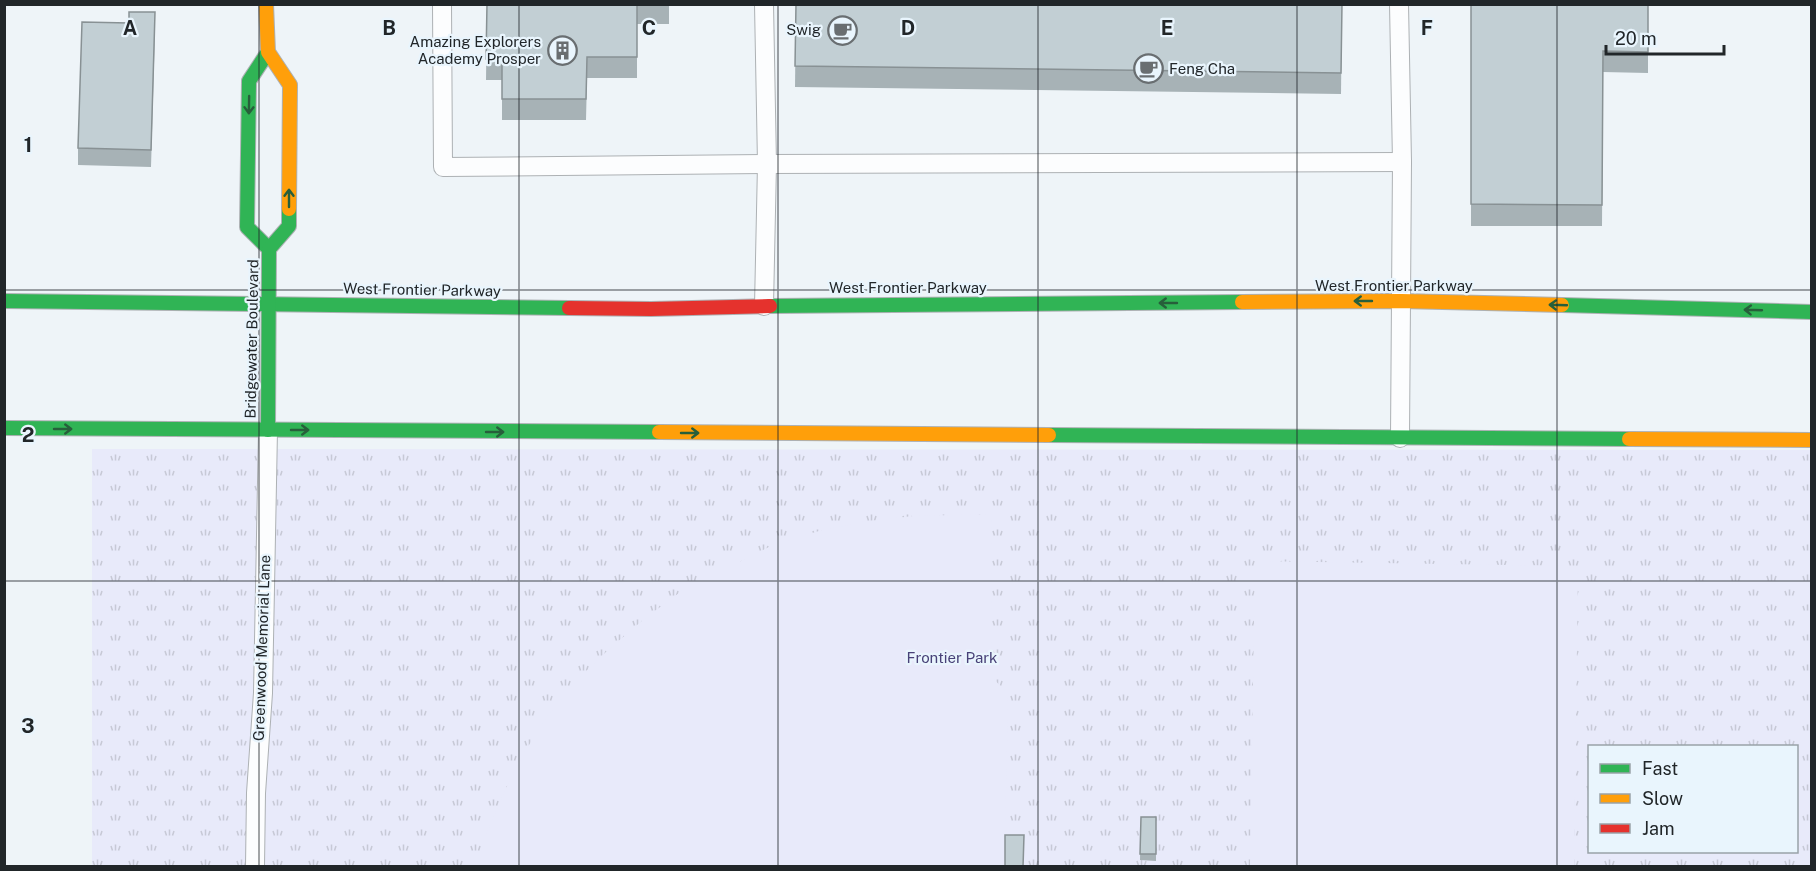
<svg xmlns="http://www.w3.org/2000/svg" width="1816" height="871" viewBox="0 0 1816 871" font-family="'Public Sans',sans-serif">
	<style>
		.park { fill: url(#park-tufts); fill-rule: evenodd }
		.garden { fill: #e8eafa }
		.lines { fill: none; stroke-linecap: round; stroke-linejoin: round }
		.lane-casing { stroke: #adb1b4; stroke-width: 20 }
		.fast-casing { stroke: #adb1b4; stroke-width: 16 }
		.slow-casing { stroke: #adb1b4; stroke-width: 16 }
		.jam-casing { stroke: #adb1b4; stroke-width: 16 }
		.lane { stroke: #fcfdfe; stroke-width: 18 }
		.fast { stroke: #30b455; stroke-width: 14 }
		.slow { stroke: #ff9f0a; stroke-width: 14 }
		.jam { stroke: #e5322d; stroke-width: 14 }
		.wall { fill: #a7b2b6 }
		.building { fill: #c2cfd4; stroke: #889194; stroke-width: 1.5 }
		.oneway { stroke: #275f3b }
		.grid { fill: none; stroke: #212629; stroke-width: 1.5; stroke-opacity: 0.55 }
		.labels { text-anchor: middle; stroke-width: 4.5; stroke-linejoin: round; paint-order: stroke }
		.poi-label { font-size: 15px; fill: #212629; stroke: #e9f5fd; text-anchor: end }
		.street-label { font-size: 15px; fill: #212629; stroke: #e9f5fd }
		.park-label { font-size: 15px; fill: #484278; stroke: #e9f5fd }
		.grid-label { font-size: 20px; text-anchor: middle; font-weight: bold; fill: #212629; stroke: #e9f5fd; stroke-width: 4.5; stroke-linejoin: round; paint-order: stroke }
	</style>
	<defs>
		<pattern id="park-tufts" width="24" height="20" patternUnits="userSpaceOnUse" patternTransform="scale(1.5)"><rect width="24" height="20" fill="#e8eafa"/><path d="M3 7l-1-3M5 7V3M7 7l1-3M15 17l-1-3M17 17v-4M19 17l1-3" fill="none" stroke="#c7c9d6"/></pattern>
	</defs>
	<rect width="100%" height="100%" fill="#eef4f8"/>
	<!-- park -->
	<path class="park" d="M 92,449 L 1811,450 L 1811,866 L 92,866 ZM 1590,746 L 1796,746 L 1796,852 L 1590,852 Z"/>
	<!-- garden -->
	<g class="garden">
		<path d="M 992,514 L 991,676 L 1008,694 L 1005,841 L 1024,842 L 1023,866 L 475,866 L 486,835 L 505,790 L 524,753 L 546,718 L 576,681 L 607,651 L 644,619 L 683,590 L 775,544 L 819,531 L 862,522 L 913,516 Z"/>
		<path d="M 1255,561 L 1578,566 L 1574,866 L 1250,866 Z"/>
	</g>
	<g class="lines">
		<defs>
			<g id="lane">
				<path d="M 442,4 L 443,167 L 767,164 L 1402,162"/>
				<path d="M 764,4 L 767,164 L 764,306"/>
				<path d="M 1399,4 L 1402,162 L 1400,438"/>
				<path d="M 255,866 L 256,793 L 263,693 L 268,430"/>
			</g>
			<g id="fast">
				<path d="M 268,52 L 249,81 L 247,227 L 269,249"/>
				<path d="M 4,301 L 569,308"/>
				<path d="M 1562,305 L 1812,312"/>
				<path d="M 770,306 L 1242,302"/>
				<path d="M 4,428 L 659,432"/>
				<path d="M 268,430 L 269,249 L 289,226 L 289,209"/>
				<path d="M 1049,435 L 1629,439"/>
			</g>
			<g id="slow">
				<path d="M 266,4 L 268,52 L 290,85 L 289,209"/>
				<path d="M 1242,302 L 1401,301 L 1562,305"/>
				<path d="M 659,432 L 1049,435"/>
				<path d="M 1629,439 L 1812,440"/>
			</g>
			<path id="jam" d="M 569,308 L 651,309 L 770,306"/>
		</defs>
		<!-- lane casing -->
		<use href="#lane" class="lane-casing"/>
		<!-- fast casing -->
		<use href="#fast" class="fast-casing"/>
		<!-- slow casing -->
		<use href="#slow" class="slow-casing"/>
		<!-- jam casing -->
		<use href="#jam" class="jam-casing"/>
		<!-- lane -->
		<use href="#lane" class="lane"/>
		<!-- fast -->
		<use href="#fast" class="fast"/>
		<!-- slow -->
		<use href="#slow" class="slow"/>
		<!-- jam -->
		<use href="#jam" class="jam"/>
	</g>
	<!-- wall -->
	<g class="wall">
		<path d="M 487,4 L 669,4 L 669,24 L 637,24 L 637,78 L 587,78 L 586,120 L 502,120 L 502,80 L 486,80 Z"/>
		<path d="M 796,4 L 1342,4 L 1341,94 L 795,87 Z"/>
		<path d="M 1471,4 L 1648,4 L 1648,73 L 1603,72 L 1602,226 L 1471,226 Z"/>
		<path d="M 155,30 L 151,167 L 78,165 L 78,148 Z"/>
		<path d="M 1141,817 L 1156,817 L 1156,861 L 1140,860 Z"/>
	</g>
	<!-- building -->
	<g class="building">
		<path d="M 487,4 L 637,4 L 637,57 L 587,57 L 586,99 L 502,99 L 502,59 L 486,59 Z"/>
		<path d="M 796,4 L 1342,4 L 1341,73 L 795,66 Z"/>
		<path d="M 1471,4 L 1648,4 L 1648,52 L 1603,51 L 1602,205 L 1471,204 Z"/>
		<path d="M 129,12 L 155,12 L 151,150 L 78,148 L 82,22 L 129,23 Z"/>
		<path d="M 1141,817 L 1156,817 L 1156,854 L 1140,854 Z"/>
		<path d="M 1005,835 L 1024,835 L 1023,867 L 1005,867 Z"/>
	</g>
	<!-- one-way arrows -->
	<defs><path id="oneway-shaft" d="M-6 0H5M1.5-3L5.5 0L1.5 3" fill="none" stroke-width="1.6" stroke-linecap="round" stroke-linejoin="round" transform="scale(1.5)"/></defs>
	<g class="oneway">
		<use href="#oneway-shaft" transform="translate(249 105) rotate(91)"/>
		<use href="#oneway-shaft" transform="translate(289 198) rotate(-90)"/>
		<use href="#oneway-shaft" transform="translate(1363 301) rotate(180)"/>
		<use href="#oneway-shaft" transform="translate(1168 303) rotate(180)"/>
		<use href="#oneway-shaft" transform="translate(1558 305) rotate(-178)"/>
		<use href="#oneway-shaft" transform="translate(1753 310) rotate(-178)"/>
		<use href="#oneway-shaft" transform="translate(63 429)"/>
		<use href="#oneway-shaft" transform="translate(300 430)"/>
		<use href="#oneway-shaft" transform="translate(495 432)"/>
		<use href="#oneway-shaft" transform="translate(690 433)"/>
	</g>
	<!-- grid -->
	<path class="grid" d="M 259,4 L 259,866M 519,4 L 519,866M 778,4 L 778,866M 1038,4 L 1038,866M 1297,4 L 1297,866M 1557,4 L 1557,866M 4,290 L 1812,290M 4,581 L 1812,581"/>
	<!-- icons -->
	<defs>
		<symbol id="cafe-ring" viewBox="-11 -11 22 22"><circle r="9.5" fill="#e9f5fd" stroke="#696e71" stroke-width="1.5"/><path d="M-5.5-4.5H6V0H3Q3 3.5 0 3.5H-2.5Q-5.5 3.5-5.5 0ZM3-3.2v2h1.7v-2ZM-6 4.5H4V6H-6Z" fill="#696e71"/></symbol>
		<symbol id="building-ring" viewBox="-11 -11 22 22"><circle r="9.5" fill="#e9f5fd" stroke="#696e71" stroke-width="1.5"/><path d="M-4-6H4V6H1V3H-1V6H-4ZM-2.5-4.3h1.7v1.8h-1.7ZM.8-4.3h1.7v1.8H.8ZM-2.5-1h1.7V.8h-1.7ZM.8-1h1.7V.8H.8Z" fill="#696e71"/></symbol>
	</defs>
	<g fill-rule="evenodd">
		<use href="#cafe-ring" x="826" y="14" width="33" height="33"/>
		<use href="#building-ring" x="546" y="34" width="33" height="33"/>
		<use href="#cafe-ring" x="1132" y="52" width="33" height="33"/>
	</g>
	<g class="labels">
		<!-- poi labels -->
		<g class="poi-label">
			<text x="821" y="35">Swig</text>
			<text x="541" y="47">Amazing Explorers<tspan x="541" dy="17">Academy Prosper</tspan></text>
			<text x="1169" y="74" text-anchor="start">Feng Cha</text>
		</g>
		<!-- street labels -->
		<g class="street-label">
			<text x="1394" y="291">West Frontier Parkway</text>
			<text x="908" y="293">West Frontier Parkway</text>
			<text transform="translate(422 290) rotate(1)" y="5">West Frontier Parkway</text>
			<text transform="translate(252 339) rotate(-89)" y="5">Bridgewater Boulevard</text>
			<text transform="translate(262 648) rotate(-88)" y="5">Greenwood Memorial Lane</text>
		</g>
		<!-- park labels -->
		<g class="park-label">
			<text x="952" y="663">Frontier Park</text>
		</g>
	</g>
	<g class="grid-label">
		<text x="130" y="35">A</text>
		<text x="389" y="35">B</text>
		<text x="649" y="35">C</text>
		<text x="908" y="35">D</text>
		<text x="1167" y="35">E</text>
		<text x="1427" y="35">F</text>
		<text x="28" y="152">1</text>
		<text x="28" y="442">2</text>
		<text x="28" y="733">3</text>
	</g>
	<!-- border -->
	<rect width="1816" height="871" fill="none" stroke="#212629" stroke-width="12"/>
	<!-- legend -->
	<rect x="1588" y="745" width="210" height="108" fill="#e9f5fd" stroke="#99a2a8" stroke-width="1.5"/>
	<rect x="1600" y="764" width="30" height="9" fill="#30b455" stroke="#99a2a8" stroke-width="1.5"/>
	<text x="1642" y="775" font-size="18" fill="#212629">Fast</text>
	<rect x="1600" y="794" width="30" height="9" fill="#ff9f0a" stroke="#99a2a8" stroke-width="1.5"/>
	<text x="1642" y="805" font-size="18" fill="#212629">Slow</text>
	<rect x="1600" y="824" width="30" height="9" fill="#e5322d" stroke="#99a2a8" stroke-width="1.5"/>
	<text x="1642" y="835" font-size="18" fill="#212629">Jam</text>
	<!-- scale -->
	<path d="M1606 45v9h118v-9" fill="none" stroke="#212629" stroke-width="3"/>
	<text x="1615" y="45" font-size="18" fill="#212629" stroke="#e9f5fd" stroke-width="4.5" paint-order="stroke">20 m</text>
</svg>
